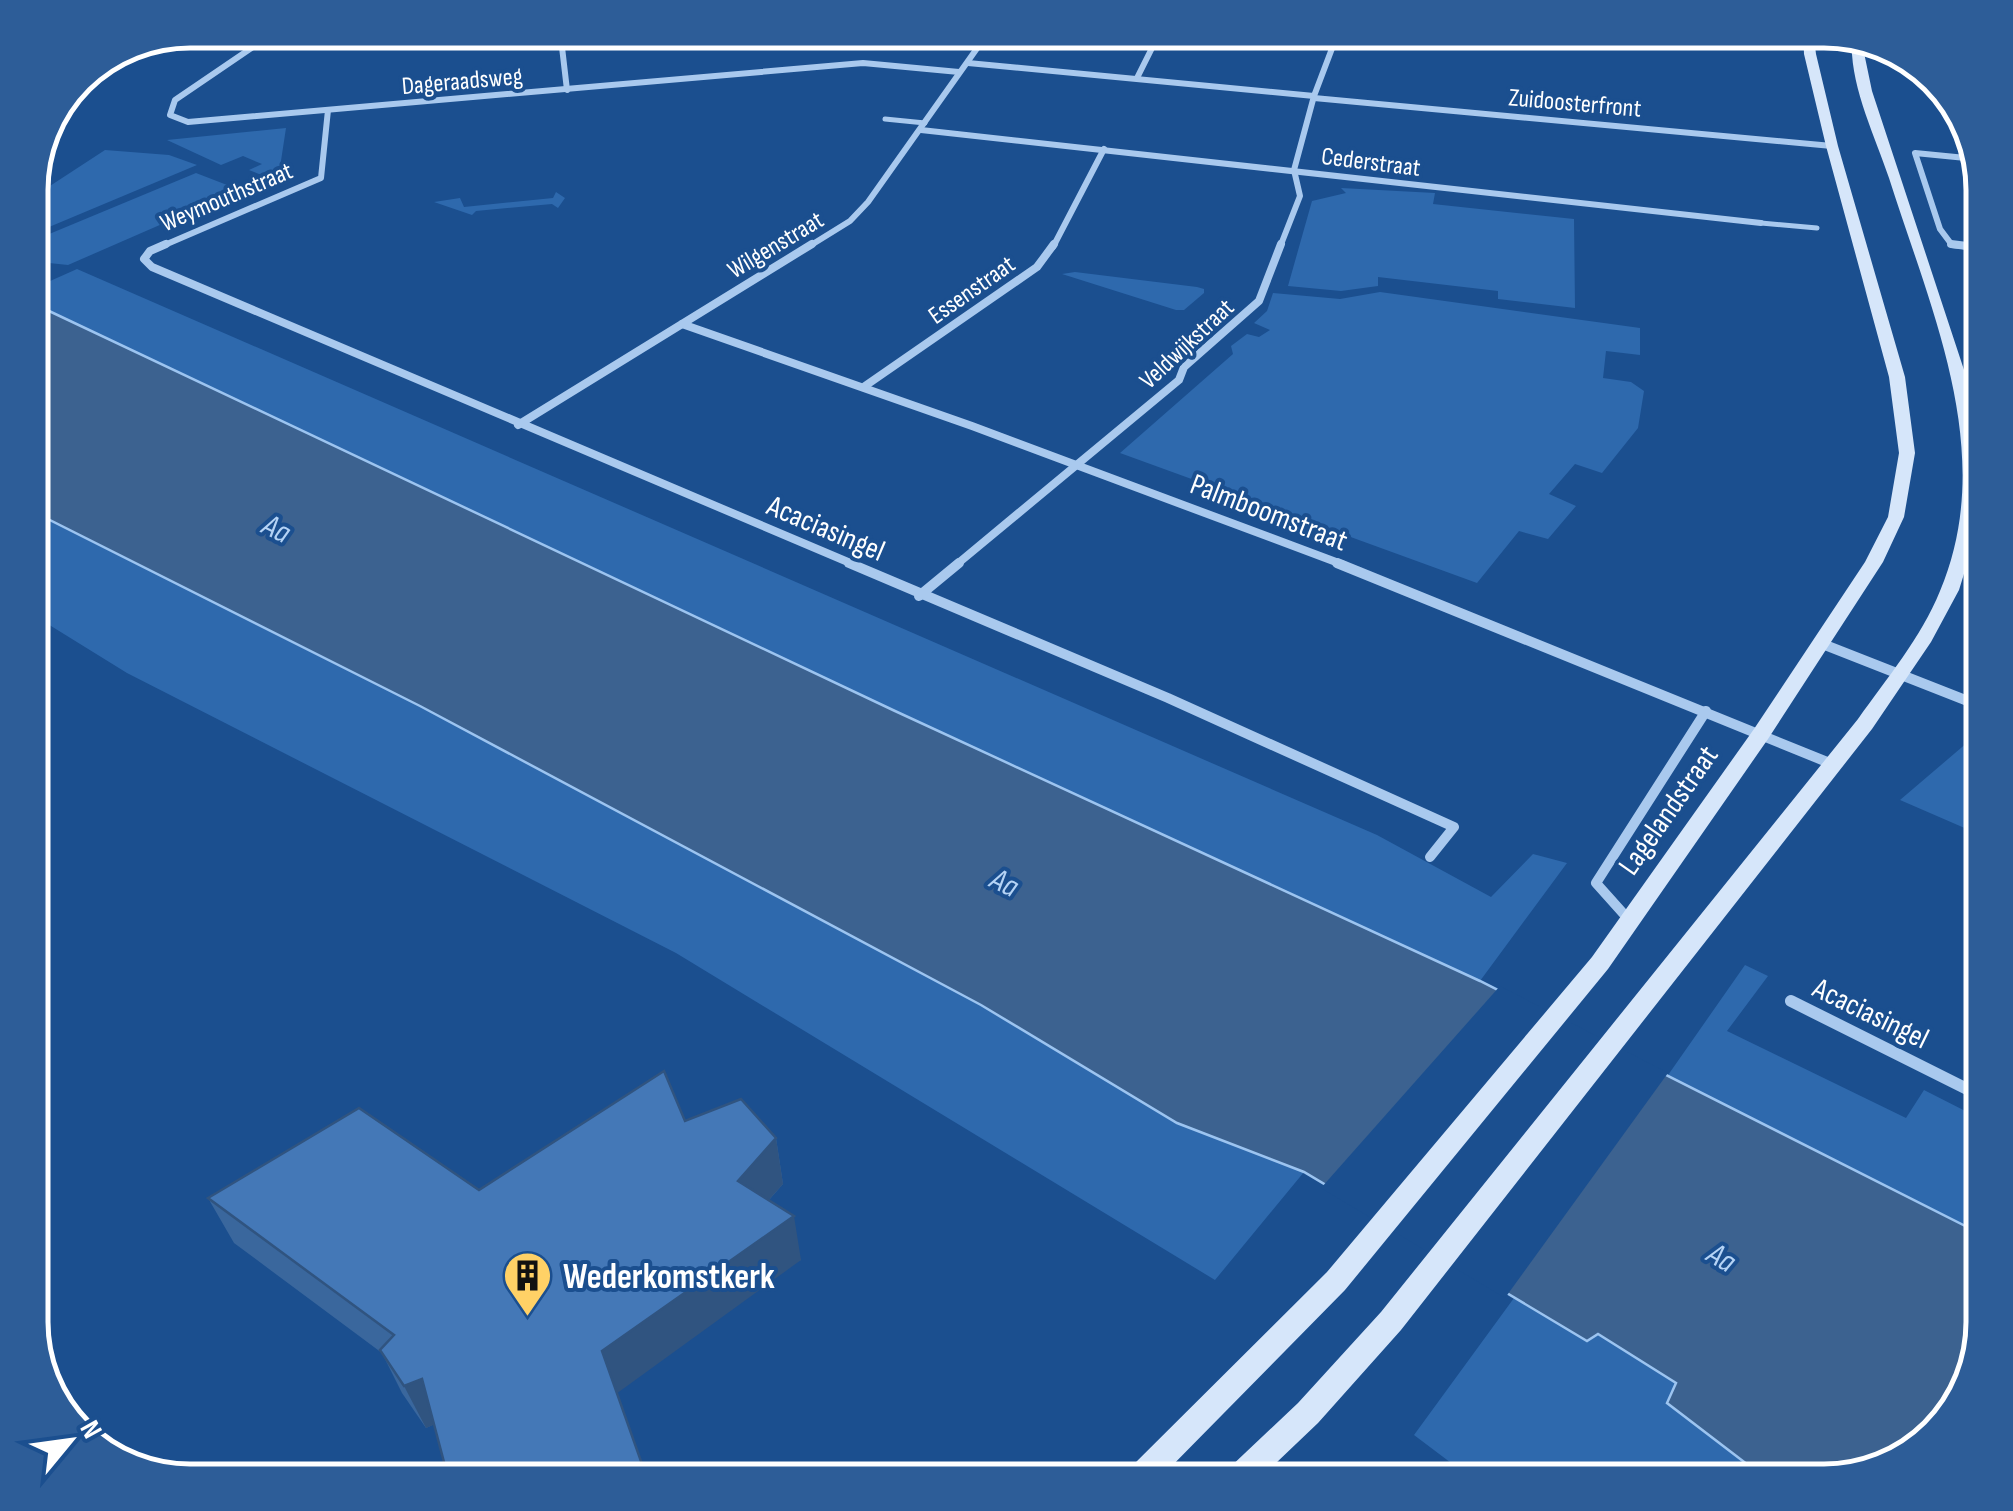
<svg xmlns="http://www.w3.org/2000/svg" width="2013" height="1511" viewBox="0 0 2013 1511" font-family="'Sofia Sans Condensed',sans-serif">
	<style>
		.green { fill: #2e69ad }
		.water { fill: #3c6290; stroke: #9cc4f0; stroke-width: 2.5 }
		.pier { fill: #1b4f8f }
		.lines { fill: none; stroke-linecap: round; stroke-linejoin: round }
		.pedestrian { stroke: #a9c9ee; stroke-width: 5 }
		.minor-far3 { stroke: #a9c9ee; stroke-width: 6 }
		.minor-far2 { stroke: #a9c9ee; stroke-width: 8 }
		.minor-far1 { stroke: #a9c9ee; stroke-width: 10 }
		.minor { stroke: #a9c9ee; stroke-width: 12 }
		.tertiary { fill: #a9c9ee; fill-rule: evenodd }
		.secondary { fill: #d6e6fa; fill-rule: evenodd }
		.wall { fill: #3a679d }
		.shaded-wall { fill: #305480 }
		.building { fill: #4478b7; stroke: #305480; stroke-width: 2.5 }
		.labels { text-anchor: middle; stroke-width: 8; stroke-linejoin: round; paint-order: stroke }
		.far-street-label { font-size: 25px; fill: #fff; stroke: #1b4f8f }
		.street-label { font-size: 30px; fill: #fff; stroke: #1b4f8f }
		.water-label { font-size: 32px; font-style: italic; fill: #b5d3f5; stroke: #1b4f8f }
		.near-poi-label { font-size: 35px; font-weight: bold; fill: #fff; stroke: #1b4f8f; text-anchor: start }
		.rim { fill: none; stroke: #fff; stroke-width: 5 }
	</style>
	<rect width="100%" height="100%" fill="#1b4f8f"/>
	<!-- green -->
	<g class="green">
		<path d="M 286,128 L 279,174 L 269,178 L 249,170 L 262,164 L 243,156 L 221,165 L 167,140 Z"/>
		<path d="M 105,150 L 169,155 L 197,165 L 30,235 L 30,199 Z"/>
		<path d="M 196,173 L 240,190 L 68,265 L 30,261 L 30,242 Z"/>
		<path d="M 1341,188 L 1435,193 L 1433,204 L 1574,219 L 1575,308 L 1498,299 L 1498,291 L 1378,277 L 1378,286 L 1341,291 L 1288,286 L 1312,201 L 1346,193 Z"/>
		<path d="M 556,192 L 565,198 L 558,208 L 552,204 L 476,211 L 472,215 L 434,202 L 460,198 L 464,207 L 553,198 Z"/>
		<path d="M 77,269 L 1377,835 L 1491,897 L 1533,854 L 1567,863 L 1480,981 L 895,711 L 30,302 L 30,290 Z"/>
		<path d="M 1075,272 L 1197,287 L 1204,289 L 1204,293 L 1184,310 L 1176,310 L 1062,274 Z"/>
		<path d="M 1380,292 L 1640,328 L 1640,355 L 1606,351 L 1603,378 L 1631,382 L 1644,391 L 1638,428 L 1602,473 L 1575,464 L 1549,494 L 1576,506 L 1548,539 L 1519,531 L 1477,583 L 1120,453 L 1233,354 L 1231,346 L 1247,334 L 1259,337 L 1270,330 L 1254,323 L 1267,311 L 1273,293 L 1340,299 Z"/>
		<path d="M 30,510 L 420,706 L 981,1005 L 1177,1123 L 1304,1172 L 1215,1280 L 676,953 L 127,673 L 30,613 Z"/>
		<path d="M 1983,724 L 1983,836 L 1900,800 L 1975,736 Z"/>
		<path d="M 1745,965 L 1768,976 L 1727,1031 L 1906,1118 L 1924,1090 L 1983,1120 L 1983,1235 L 1666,1078 Z"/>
		<path d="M 1514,1298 L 1587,1340 L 1597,1334 L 1676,1383 L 1759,1476 L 1769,1481 L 1475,1481 L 1414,1435 Z"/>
	</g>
	<!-- water -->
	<path class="water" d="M 30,302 L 895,711 L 1480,981 L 1983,1235 L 1983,1322 L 1950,1419 L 1894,1465 L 1824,1481 L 1769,1481 L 1667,1403 L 1676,1383 L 1598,1334 L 1587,1341 L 1304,1172 L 1177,1123 L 981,1005 L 420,706 L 30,510 Z"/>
	<!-- pier -->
	<path class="pier" d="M 1500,986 L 1668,1073 L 1505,1298 L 1321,1188 Z"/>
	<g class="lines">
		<!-- pedestrian -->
		<g class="pedestrian">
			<path d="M 885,119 L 925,123"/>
			<path d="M 1761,223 L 1817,228"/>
		</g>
		<!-- minor-far3 -->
		<g class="minor-far3">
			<path d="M 278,30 L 175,100 L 170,115 L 188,122 L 863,63 L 959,72"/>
			<path d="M 560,30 L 567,90"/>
			<path d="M 968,63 L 1314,96"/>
			<path d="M 1137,78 L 1161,30"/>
			<path d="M 1314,98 L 1832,146"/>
			<path d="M 921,130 L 1761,223"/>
			<path d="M 160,247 L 321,178 L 328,110"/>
			<path d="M 808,247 L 850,221 L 868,202 L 990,30"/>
			<path d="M 1053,247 L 1104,149"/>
			<path d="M 1280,247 L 1300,196 L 1294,170 L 1314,96 L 1339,30"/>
			<path d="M 1971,247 L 1952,245 L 1940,229 L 1915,153 L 1976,159"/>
		</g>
		<!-- minor-far2 -->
		<g class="minor-far2">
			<path d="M 166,244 L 150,251 L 144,259 L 152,267 L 855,565"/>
			<path d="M 1951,244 L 1983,248"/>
			<path d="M 682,324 L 972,426 L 1344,565"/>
			<path d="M 1961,384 L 1983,387"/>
			<path d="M 865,386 L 1037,267 L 1054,244"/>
			<path d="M 518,425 L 812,244"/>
			<path d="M 956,565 L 1179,380 L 1184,367 L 1259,301 L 1281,244"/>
		</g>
		<!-- minor-far1 -->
		<g class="minor-far1">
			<path d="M 849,563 L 1168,698 L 1454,827 L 1430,857"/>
			<path d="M 1337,563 L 1832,764"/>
			<path d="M 919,596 L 959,563"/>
			<path d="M 1820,643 L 1983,707"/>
			<path d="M 1630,921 L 1596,883 L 1706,711"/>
		</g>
		<!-- minor -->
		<path class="minor" d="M 1791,1001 L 1983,1097"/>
		<!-- tertiary -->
		<path class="tertiary" d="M 1691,30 L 1725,30 L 1865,44 L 1882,50 L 1696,33 Z"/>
		<!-- secondary -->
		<g class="secondary">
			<path d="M 1803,30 L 1813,30 L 1816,54 L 1838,146 L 1905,377 L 1915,453 L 1904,517 L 1883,562 L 1768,739 L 1608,969 L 1345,1290 L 1157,1481 L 1122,1481 L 1127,1471 L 1327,1272 L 1592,957 L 1754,729 L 1865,562 L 1888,517 L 1899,453 L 1889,377 L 1826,146 L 1804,54 Z"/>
			<path d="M 1852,39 L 1862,43 L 1872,91 L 1967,379 L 1977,432 L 1981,485 L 1975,538 L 1959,590 L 1931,642 L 1872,729 L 1401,1330 L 1318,1423 L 1257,1481 L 1221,1481 L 1226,1471 L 1298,1403 L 1381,1312 L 1858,719 C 1887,678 1921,638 1940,591 C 1998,453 1931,311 1889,178 C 1875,136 1849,84 1852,39 Z"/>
		</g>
	</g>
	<!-- wall -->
	<path class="wall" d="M 685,1121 L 776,1138 L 783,1184 L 769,1200 L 801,1260 L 426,1428 L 402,1393 L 382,1353 L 234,1243 L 208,1198 L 479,1190 Z"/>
	<!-- shaded-wall -->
	<g class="shaded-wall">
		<path d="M 776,1138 L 783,1184 L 746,1226 L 738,1181 Z"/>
		<path d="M 794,1216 L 801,1260 L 616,1394 L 602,1351 Z"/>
		<path d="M 422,1379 L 443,1421 L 426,1428 L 404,1386 Z"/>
	</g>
	<!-- building -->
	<path class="building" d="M 664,1071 L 685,1121 L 741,1099 L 776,1138 L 738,1181 L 794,1216 L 602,1351 L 648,1481 L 449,1481 L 422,1379 L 404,1386 L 380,1350 L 394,1335 L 208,1198 L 359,1108 L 479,1190 Z"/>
	<!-- icons -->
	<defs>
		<symbol id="building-pin" viewBox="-11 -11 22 30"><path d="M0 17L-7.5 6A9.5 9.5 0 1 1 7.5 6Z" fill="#ffd166" stroke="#1b4f8f"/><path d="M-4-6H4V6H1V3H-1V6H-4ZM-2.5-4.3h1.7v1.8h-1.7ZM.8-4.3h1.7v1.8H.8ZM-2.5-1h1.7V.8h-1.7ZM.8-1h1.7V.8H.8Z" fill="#111"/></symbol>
	</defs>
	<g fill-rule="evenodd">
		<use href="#building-pin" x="500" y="1248" width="55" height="75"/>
	</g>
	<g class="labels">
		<!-- far-street labels -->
		<g class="far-street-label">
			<text transform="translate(462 80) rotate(-5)" y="9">Dageraadsweg</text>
			<text transform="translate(1575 102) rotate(5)" y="9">Zuidoosterfront</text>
			<text transform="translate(1371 161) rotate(7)" y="9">Cederstraat</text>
			<text transform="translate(226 196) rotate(-23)" y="9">Weymouthstraat</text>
			<text transform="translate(775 244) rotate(-31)" y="9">Wilgenstraat</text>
			<text transform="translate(971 289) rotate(-35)" y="9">Essenstraat</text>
			<text transform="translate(1186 343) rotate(-43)" y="9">Veldwijkstraat</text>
		</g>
		<!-- street labels -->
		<g class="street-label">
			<text transform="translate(1269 512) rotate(21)" y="10">Palmboomstraat</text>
			<text transform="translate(826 528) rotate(23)" y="10">Acaciasingel</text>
			<text transform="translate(1668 810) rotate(-55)" y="10">Lagelandstraat</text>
			<text transform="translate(1871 1013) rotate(26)" y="10">Acaciasingel</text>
		</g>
		<!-- water labels -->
		<g class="water-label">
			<text transform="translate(277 528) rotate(26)" y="11">Aa</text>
			<text transform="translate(1005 882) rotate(26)" y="11">Aa</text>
			<text transform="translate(1722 1257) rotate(31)" y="11">Aa</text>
		</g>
		<!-- near-poi labels -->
		<g class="near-poi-label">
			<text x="563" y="1288">Wederkomstkerk</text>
		</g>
	</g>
	<!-- crop -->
	<path d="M0 0H2013V1511H0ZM190 48H1824A142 142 0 0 1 1966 190V1322A142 142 0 0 1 1824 1464H190A142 142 0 0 1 48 1322V190A142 142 0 0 1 190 48Z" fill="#2d5d98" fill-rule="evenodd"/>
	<path class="rim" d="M190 48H1824A142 142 0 0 1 1966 190V1322A142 142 0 0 1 1824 1464H190A142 142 0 0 1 48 1322V190A142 142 0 0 1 190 48Z"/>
	<!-- north arrow -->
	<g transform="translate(70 1441) rotate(61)" stroke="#1b4f8f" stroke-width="8" paint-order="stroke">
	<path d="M0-8L18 38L0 25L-18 38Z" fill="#ffffff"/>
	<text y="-15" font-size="28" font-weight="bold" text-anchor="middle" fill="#ffffff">N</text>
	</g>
</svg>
